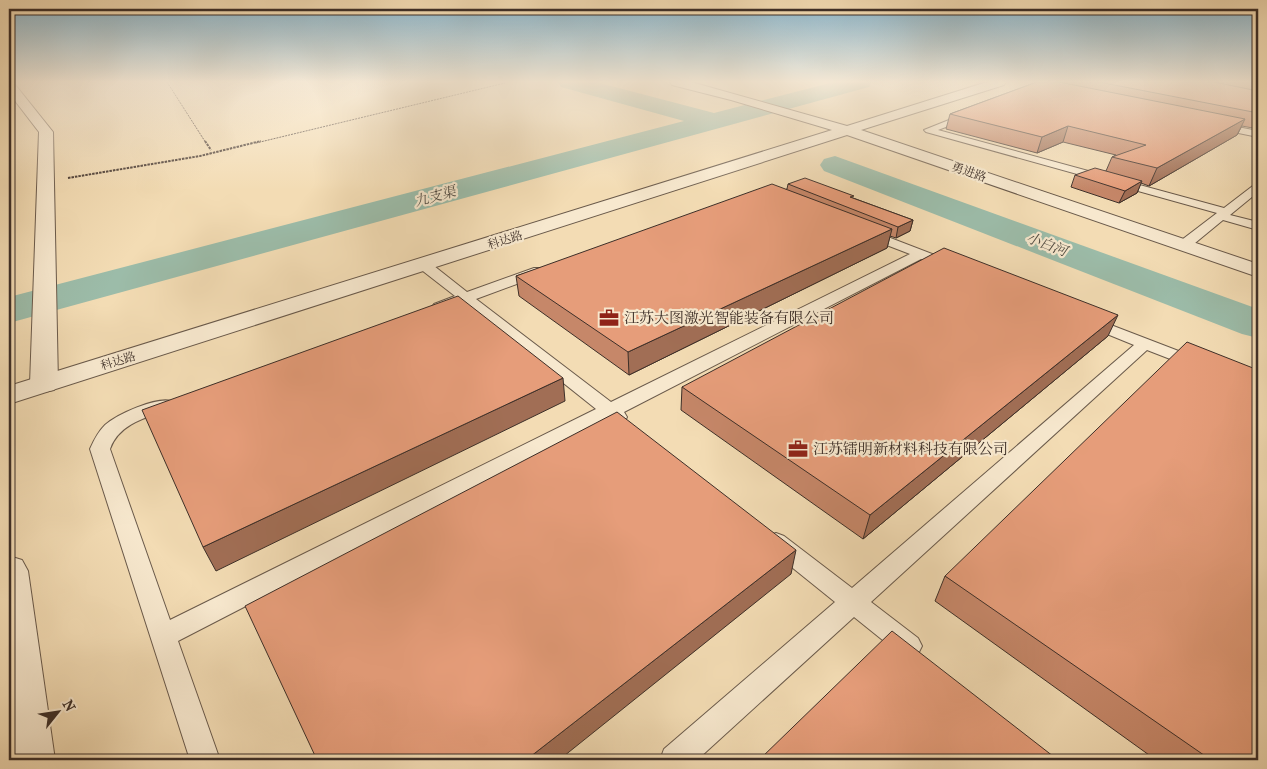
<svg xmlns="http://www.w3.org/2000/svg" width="1267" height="769" viewBox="0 0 1267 769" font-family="'IM FELL French Canon','Noto Serif SC',serif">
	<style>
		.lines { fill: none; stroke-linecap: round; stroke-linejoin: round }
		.river { fill: #9cbca9; fill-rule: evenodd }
		.service-casing { stroke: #6a5a4b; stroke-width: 2 }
		.minor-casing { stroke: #6a5a4b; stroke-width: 2 }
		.tertiary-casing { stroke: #6a5a4b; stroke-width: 2 }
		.path-far1 { stroke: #3d2f28; stroke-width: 1; stroke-dasharray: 2 1; stroke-linecap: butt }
		.path { stroke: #3d2f28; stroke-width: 2; stroke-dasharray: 2.5 1; stroke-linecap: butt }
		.service { fill: #f7e8ce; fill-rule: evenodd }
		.minor { fill: #f7e8ce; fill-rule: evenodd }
		.tertiary { fill: #f7e8ce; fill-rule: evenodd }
		.wall { fill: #c68769; stroke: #3d2f28 }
		.shaded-wall { fill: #a16e55; stroke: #3d2f28 }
		.building { fill: #e69d7a; stroke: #3d2f28 }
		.labels { text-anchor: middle; stroke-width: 4.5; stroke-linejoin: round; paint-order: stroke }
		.far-street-label { font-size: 12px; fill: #3d2f28; stroke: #f7e8ce }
		.far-water-label { font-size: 14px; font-style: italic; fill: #504b42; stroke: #f7e8ce }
		.poi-label { font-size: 15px; fill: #3d2f28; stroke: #f7e8ce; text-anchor: start }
	</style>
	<rect width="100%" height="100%" fill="#f3dcb4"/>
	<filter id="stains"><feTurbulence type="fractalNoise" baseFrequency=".004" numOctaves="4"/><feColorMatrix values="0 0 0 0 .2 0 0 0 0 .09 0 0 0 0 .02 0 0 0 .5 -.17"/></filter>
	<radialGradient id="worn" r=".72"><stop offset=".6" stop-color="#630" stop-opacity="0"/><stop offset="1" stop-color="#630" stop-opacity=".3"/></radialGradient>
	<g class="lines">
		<!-- river -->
		<g class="river">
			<path d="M 558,82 L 596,82 L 714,113 L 834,82 L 872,82 L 869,87 L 9,323 L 9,297 L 684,121 L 561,87 Z"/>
			<path d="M 835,156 L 1258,309 L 1258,338 L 1242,334 L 824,171 L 820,165 L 824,159 Z"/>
		</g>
		<defs>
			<g id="service">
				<path d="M 969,112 L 973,115 L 972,117 L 938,130 L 1224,208 L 1254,185 L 1258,184 L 1258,192 L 1230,215 L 1258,222 L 1258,230 L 1223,220 L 1189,248 L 1179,248 L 1178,245 L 1179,242 L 1217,213 L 926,132 L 924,130 Z"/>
				<path d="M 1217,123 L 1258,131 L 1258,137 L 1214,128 L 1212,126 Z"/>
				<path d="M 867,229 L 953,262 L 955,265 L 948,269 L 921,259 L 624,412 L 627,417 L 625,421 L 618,423 L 609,419 L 178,641 L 220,760 L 190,760 L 90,449 C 94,440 98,432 105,425 C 117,414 156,397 171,401 L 174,405 L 171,409 C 148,417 119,423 110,449 L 170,620 L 596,409 L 463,303 L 439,311 L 434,310 L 432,307 L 434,304 L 455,296 L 419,268 L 417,265 L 419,262 L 429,262 L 467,292 L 534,268 L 544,268 L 546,271 L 544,274 L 476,299 L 611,402 L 910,254 L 863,236 L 861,233 Z"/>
				<path d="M 1090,317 L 1202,360 L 1204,364 L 1202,368 L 1196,369 L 1147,350 L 871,602 L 918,638 L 922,646 L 918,654 L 909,658 L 900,654 L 854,617 L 697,760 L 660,760 L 664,749 L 835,602 L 768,548 L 765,542 L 768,536 L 776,533 L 784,536 L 852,588 L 1134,345 L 1085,325 L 1082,322 L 1085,319 Z"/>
			</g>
			<path id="minor" d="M 9,82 L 13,82 L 53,132 L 58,384 L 54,390 L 44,392 L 34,390 L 30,384 L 39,132 L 9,93 Z"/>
			<g id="tertiary">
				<path d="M 670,82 L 691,82 L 847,126 L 987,82 L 1006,82 L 1004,85 L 861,130 L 1258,264 L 1258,277 L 847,135 L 9,404 L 9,386 L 832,130 L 731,100 L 672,85 Z"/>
				<path d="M 9,556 L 22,560 L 28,571 L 55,760 L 9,760 Z"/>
			</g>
		</defs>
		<!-- service casing -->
		<use href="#service" class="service-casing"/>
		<!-- minor casing -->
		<use href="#minor" class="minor-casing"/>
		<!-- tertiary casing -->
		<use href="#tertiary" class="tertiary-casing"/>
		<!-- path-far1 -->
		<g class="path-far1">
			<path d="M 167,82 L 206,143"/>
			<path d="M 256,143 L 505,83"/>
		</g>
		<!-- path -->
		<g class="path">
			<path d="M 205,141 L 211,150"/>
			<path d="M 68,178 L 200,156 L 261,141"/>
		</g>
		<!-- service -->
		<use href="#service" class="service"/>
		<!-- minor -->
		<use href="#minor" class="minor"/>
		<!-- tertiary -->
		<use href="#tertiary" class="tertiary"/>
	</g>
	<!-- wall -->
	<g class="wall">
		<path d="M 1037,82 L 1258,82 L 1258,129 L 1242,126 L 1237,135 L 1149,186 L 1141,183 L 1137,193 L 1119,203 L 1071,187 L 1075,175 L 1106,171 L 1112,157 L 1116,155 L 1063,142 L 1037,153 L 946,129 L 950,114 Z"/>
		<path d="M 788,184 L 853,198 L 913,220 L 910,231 L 896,238 L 890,236 L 887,248 L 629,375 L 519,296 L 516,276 L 787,189 Z"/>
		<path d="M 1108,336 L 863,539 L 681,410 L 682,387 Z"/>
		<path d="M 945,576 L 1258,760 L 1156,760 L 935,601 Z"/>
	</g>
	<!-- shaded-wall -->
	<g class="shaded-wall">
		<path d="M 1245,119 L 1237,135 L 1149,186 L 1157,168 Z"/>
		<path d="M 1068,126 L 1063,142 L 1037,153 L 1042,137 Z"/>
		<path d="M 1142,181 L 1137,193 L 1119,203 L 1125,191 Z"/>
		<path d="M 913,220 L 910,231 L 896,238 L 898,227 Z"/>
		<path d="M 892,229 L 887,248 L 629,375 L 628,352 Z"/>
		<path d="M 1118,315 L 1108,336 L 863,539 L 870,515 Z"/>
		<path d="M 563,378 L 565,401 L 216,571 L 203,547 Z"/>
		<path d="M 796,550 L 791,574 L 559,760 L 526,760 Z"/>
	</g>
	<!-- building -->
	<g class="building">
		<path d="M 1037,82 L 1059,82 L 1245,119 L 1157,168 L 1112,157 L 1146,145 L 1068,126 L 1042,137 L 950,114 Z"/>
		<path d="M 1099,82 L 1214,82 L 1258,91 L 1258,113 Z"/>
		<path d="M 1095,168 L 1142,181 L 1125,191 L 1075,175 Z"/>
		<path d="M 805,178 L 854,196 L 850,197 L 913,220 L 898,227 L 788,184 Z"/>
		<path d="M 772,184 L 892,229 L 628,352 L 516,276 Z"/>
		<path d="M 944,248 L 1118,315 L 870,515 L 682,387 Z"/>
		<path d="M 458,296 L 563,378 L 203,547 L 142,410 Z"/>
		<path d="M 1187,342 L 1258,370 L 1258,760 L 1211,760 L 945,576 Z"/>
		<path d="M 617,412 L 796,550 L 526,760 L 317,760 L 245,606 Z"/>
		<path d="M 892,631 L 1058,760 L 759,760 Z"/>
	</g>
	<!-- sky -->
	<linearGradient id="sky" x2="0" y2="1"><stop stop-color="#89b7cf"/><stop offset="0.43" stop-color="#faefdd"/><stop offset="1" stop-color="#faefdd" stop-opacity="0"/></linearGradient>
	<rect width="1267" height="190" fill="url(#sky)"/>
	<!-- icons -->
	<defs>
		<symbol id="office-bare" viewBox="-9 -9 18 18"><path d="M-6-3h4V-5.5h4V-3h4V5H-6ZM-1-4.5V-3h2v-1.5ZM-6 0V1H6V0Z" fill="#8f2418" stroke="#f7e8ce" stroke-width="2.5" paint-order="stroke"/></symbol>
	</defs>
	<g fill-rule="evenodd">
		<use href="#office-bare" x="595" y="304" width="28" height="28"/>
		<use href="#office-bare" x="784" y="435" width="28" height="28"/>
	</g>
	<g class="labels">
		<!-- far-street labels -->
		<g class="far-street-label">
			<text transform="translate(969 172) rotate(19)" y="4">勇进路</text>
			<text transform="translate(505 240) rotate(-17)" y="4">科达路</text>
			<text transform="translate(118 361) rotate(-17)" y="4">科达路</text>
		</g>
		<!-- far-water labels -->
		<g class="far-water-label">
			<text transform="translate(435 196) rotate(-15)" y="5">九支渠</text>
			<text transform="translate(1047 244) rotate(21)" y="5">小白河</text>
		</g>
		<!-- poi labels -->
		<g class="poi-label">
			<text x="624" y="323">江苏大图激光智能装备有限公司</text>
			<text x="813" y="454">江苏镭明新材料科技有限公司</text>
		</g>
	</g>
	<!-- margin -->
	<rect width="1267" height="769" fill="none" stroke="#f3dcb4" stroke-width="30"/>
	<rect x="10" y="10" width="1247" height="749" fill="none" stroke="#3d2f28" stroke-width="2.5"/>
	<rect x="15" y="15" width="1237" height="739" fill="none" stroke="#3d2f28"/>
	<!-- north arrow -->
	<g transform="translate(58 712) rotate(60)" stroke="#f7e8ce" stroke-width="4" paint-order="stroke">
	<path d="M0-4L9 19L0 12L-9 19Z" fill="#3d2f28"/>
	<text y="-8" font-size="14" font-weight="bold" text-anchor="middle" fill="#3d2f28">N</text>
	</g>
	<rect width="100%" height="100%" filter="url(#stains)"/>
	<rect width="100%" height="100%" fill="url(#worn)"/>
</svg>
